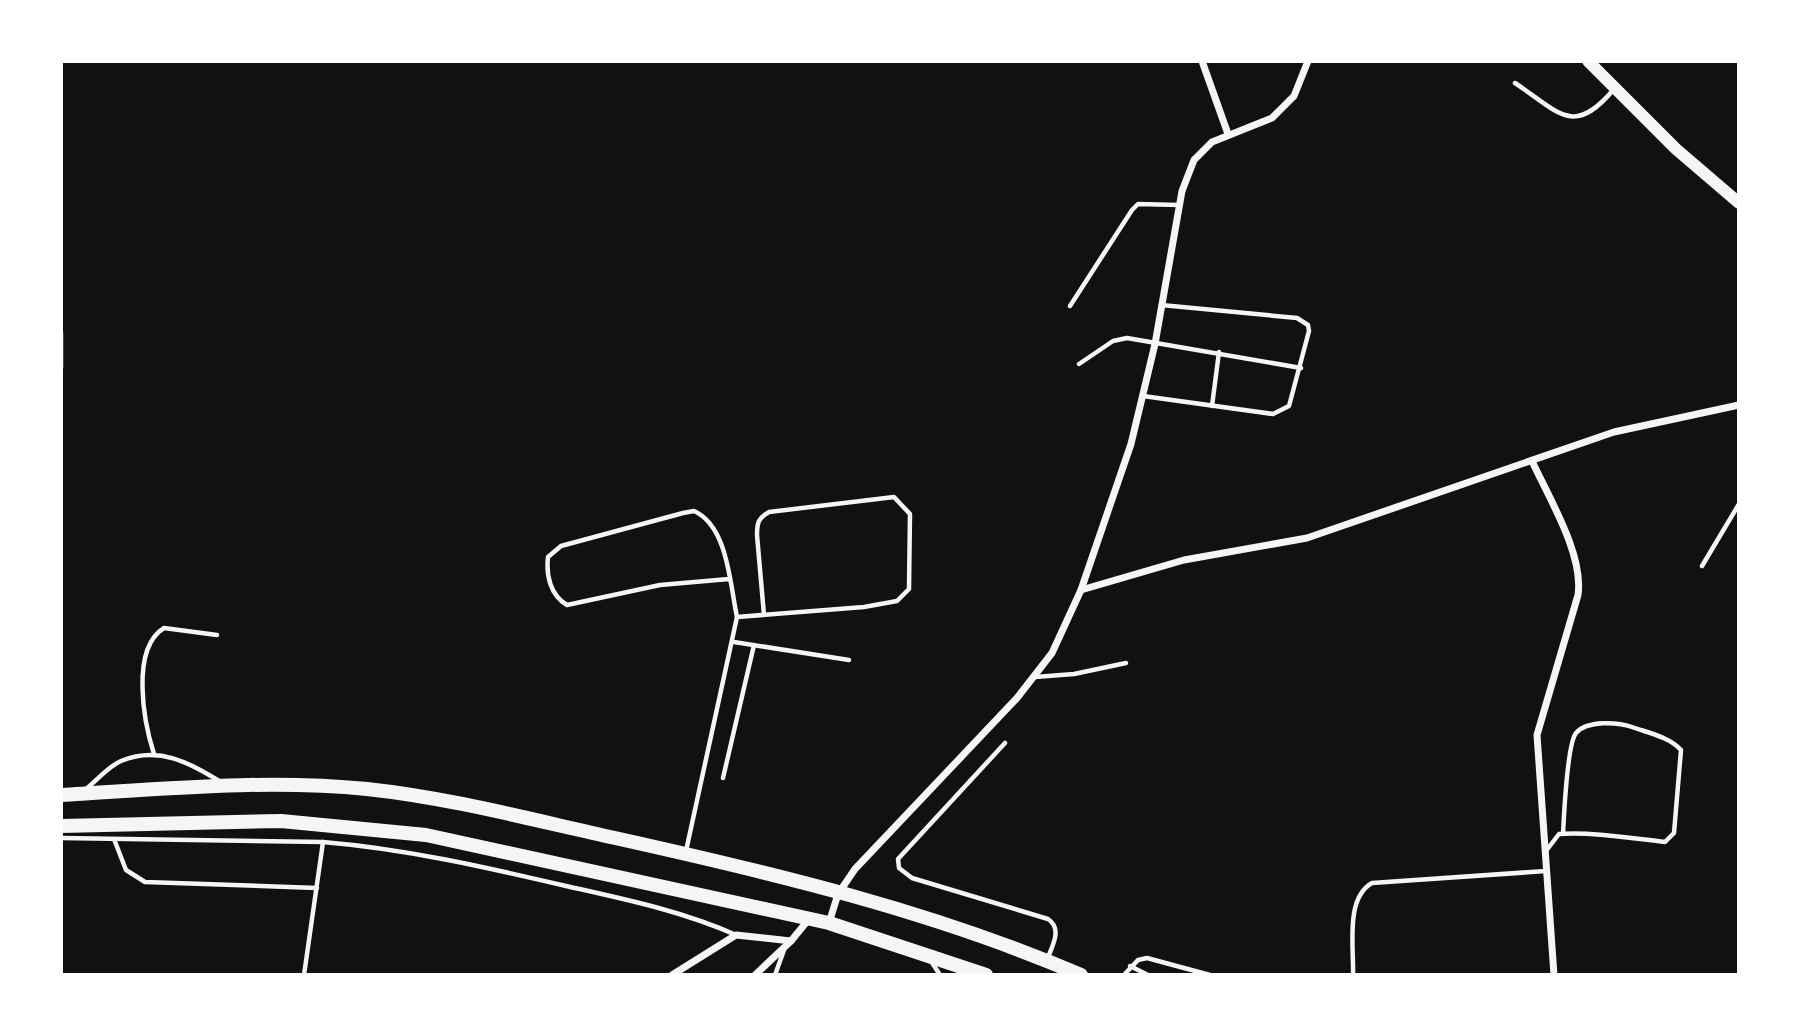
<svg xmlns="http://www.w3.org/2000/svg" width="1800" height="1036" viewBox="0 0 1800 1036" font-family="'IBM Plex Sans',sans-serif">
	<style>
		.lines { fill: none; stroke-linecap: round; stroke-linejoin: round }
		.service { stroke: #f5f5f5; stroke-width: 4.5 }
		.minor { stroke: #f5f5f5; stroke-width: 7 }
		.tertiary { stroke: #f5f5f5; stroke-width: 12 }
		.primary { stroke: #f5f5f5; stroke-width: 14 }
	</style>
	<rect width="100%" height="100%" fill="#111"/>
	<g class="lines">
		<!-- service -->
		<g class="service">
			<path d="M 1515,83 C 1559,112 1573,138 1614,89"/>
			<path d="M 1070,306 L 1132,210 L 1138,204 L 1179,205"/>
			<path d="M 61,333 L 61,368"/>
			<path d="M 1079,364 L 1113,341 L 1127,338 L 1301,368"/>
			<path d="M 1143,396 L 1273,414 L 1289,406 L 1309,331 L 1308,325 L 1297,318 L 1161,305"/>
			<path d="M 1212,406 L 1219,352"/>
			<path d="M 1702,566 L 1739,504"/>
			<path d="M 737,617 L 864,607 L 897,601 L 909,589 L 910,514 L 894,497 L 769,512 C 758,518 757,523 757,535 L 764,615"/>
			<path d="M 734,642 L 849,660"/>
			<path d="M 1035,677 L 1074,674 L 1126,663"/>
			<path d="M 1005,743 L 898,859 L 899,868 L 912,878 L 1048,919 C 1063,929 1052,946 1047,960"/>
			<path d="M 154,754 C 144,723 130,649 164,628 L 217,635"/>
			<path d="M 723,778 L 754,645"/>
			<path d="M 86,789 C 97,780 109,766 121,761 C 159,745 189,763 221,782"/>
			<path d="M 61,838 L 323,842 L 304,975"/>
			<path d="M 114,839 L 126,870 L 145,882 L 317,888"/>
			<path d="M 323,842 C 406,849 485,867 566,886 C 624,899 682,911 736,935"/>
			<path d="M 686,851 L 737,617 C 730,585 728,526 694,511 L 683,513 L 561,546 L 548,557 C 546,575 550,595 567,605 L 660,585 L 729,579"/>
			<path d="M 1546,851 L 1559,834 C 1594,832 1629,838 1665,842 L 1674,833 L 1681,750 C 1669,737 1649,733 1632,727 C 1618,722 1587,720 1576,733 C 1567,744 1564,816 1563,834"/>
			<path d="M 931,961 L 940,975"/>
			<path d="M 1130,966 L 1148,975"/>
			<path d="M 775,975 L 784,950"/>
			<path d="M 1124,975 L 1138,960 L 1147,958 L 1210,975"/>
			<path d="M 1353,975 C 1354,947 1345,898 1372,883 L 1546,871"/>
		</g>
		<!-- minor -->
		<g class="minor">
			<path d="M 1202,61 L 1228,134"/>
			<path d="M 1532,461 C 1549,498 1584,555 1578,595 L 1537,735 L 1554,975"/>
			<path d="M 1081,590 L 1184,560 L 1307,538 L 1614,432 L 1739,405"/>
			<path d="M 829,923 L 838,894 L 855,869 L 1017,698 L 1052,653 L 1081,590 L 1131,444 L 1155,344 L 1182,191 L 1194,160 L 1212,142 L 1272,118 L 1294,96 L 1308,61"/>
			<path d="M 672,975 L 736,935 L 791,941 L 809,919"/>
			<path d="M 755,975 L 791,941"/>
		</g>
		<!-- tertiary -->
		<path class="tertiary" d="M 1588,61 L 1676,149 L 1739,203"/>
		<!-- primary -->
		<g class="primary">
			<path d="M 61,795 C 163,789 265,779 367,789 C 451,798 533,820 615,838 C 773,873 932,911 1081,975"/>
			<path d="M 61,826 L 281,821 L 426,835 L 829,923 L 986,975"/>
		</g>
	</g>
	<!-- border -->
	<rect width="1800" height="1036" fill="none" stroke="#ffffff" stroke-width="126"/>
</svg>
